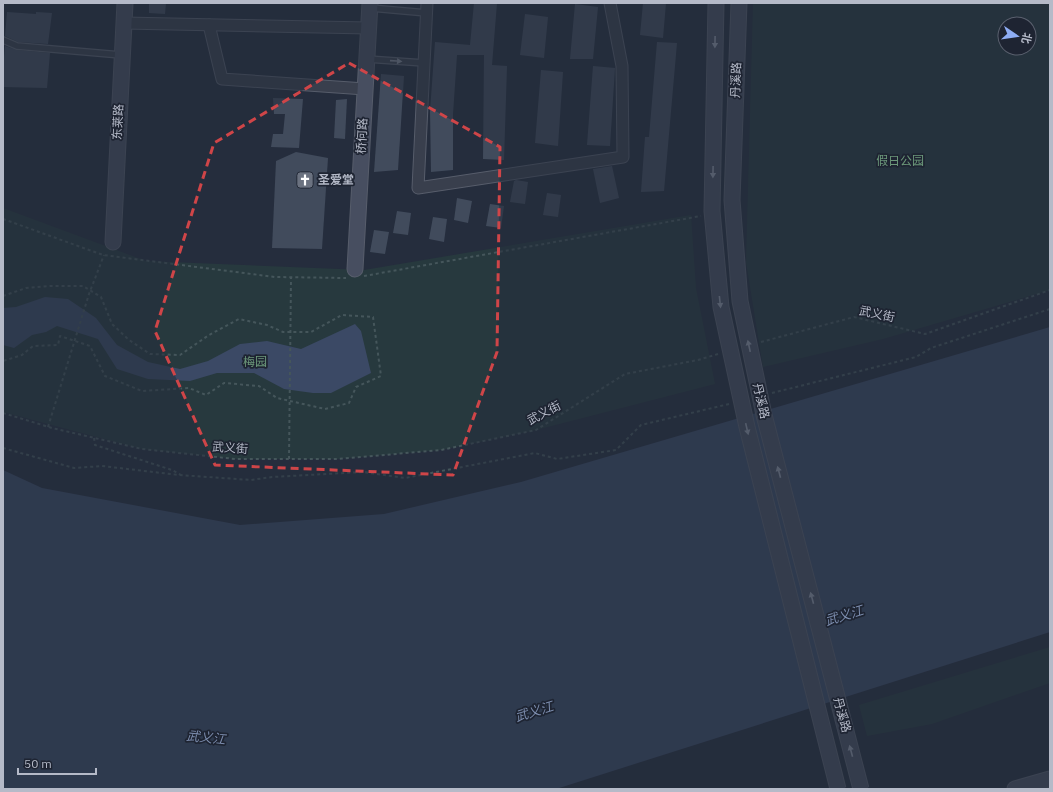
<svg xmlns="http://www.w3.org/2000/svg" width="1053" height="792" viewBox="0 0 1053 792" font-family="'IBM Plex Sans','Noto Sans SC',sans-serif">
	<style>
		.green { fill: #27393e; fill-rule: evenodd }
		.water { fill: #3b4965 }
		.building { fill: #414b5c }
		.lines { fill: none; stroke-linecap: round; stroke-linejoin: round }
		.lane-casing { stroke: #575d6b; stroke-width: 8 }
		.street-casing { stroke: #575d6b; stroke-width: 13 }
		.secondary-casing { stroke: #575d6b; stroke-width: 17 }
		.path { stroke: #45565b; stroke-width: 2; stroke-dasharray: 3 3; stroke-linecap: butt }
		.lane { stroke: #393f4d; stroke-width: 5.5 }
		.street { stroke: #393f4d; stroke-width: 11 }
		.secondary { stroke: #474e60; stroke-width: 15 }
		.secondary-bridge-casing { stroke: #575d6b; stroke-width: 17; stroke-linecap: butt }
		.secondary-bridge { stroke: #474e60; stroke-width: 15 }
		.oneway { fill: #8e94a4 }
		.oneway2 { fill: #7d8391 }
		.marked { fill: none; stroke: #cf4548; stroke-width: 3; stroke-dasharray: 8 5; stroke-linejoin: round }
		.labels { text-anchor: middle; stroke-width: 3.5; stroke-linejoin: round; paint-order: stroke }
		.street-label { font-size: 12px; fill: #b5bac8; stroke: #1e2432 }
		.park-label { font-size: 12px; fill: #6c987a; stroke: #1e2432 }
		.poi-label { font-size: 12px; font-weight: bold; fill: #b5bac8; stroke: #1e2432; text-anchor: start }
		.water-label { font-size: 13px; font-style: italic; fill: #7d8eaf; stroke: #1e2432 }
	</style>
	<rect width="100%" height="100%" fill="#252d3d"/>
	<!-- green -->
	<g class="green">
		<path d="M 753,3 L 1050,3 L 1050,290 L 883,339 L 763,367 L 746,262 ZM 1005,24 L 1029,24 L 1029,48 L 1005,48 Z"/>
		<path d="M 3,208 L 146,261 L 364,270 L 691,215 L 696,288 L 715,384 L 536,430 L 441,450 L 338,459 L 235,459 L 142,449 L 3,412 Z"/>
		<path d="M 1050,647 L 1050,683 L 932,724 L 867,736 L 859,705 Z"/>
	</g>
	<!-- water -->
	<g class="water">
		<path d="M 45,297 L 68,299 L 96,318 L 117,345 L 148,362 L 180,369 L 208,361 L 240,344 L 267,341 L 301,349 L 355,324 L 361,331 L 371,373 L 331,393 L 313,393 L 284,389 L 254,373 L 217,373 L 190,381 L 148,379 L 117,369 L 98,339 L 57,326 L 46,332 L 32,335 L 14,348 L 3,345 L 3,308 L 16,307 Z"/>
		<path d="M 1050,327 L 1050,632 L 556,789 L 3,789 L 3,470 L 42,488 L 240,525 L 384,514 L 521,482 Z"/>
	</g>
	<!-- building -->
	<g class="building">
		<path d="M 149,3 L 166,3 L 165,14 L 149,13 Z"/>
		<path d="M 474,3 L 497,3 L 492,65 L 507,66 L 504,160 L 483,159 L 484,55 L 457,55 L 453,114 L 453,170 L 431,172 L 430,111 L 435,42 L 470,45 Z"/>
		<path d="M 643,3 L 666,3 L 663,38 L 640,35 Z"/>
		<path d="M 575,4 L 598,7 L 593,59 L 570,59 Z"/>
		<path d="M 7,12 L 36,14 L 36,12 L 52,13 L 48,44 L 18,42 L 5,36 Z"/>
		<path d="M 525,14 L 548,17 L 544,58 L 520,55 Z"/>
		<path d="M 657,42 L 677,43 L 664,191 L 641,192 L 645,137 L 649,137 Z"/>
		<path d="M 5,46 L 17,50 L 50,53 L 47,88 L 3,87 L 3,68 Z"/>
		<path d="M 593,66 L 615,68 L 610,146 L 587,145 Z"/>
		<path d="M 541,70 L 563,72 L 558,146 L 535,143 Z"/>
		<path d="M 381,74 L 404,76 L 398,170 L 374,172 Z"/>
		<path d="M 273,98 L 303,99 L 299,148 L 271,147 L 273,134 L 283,134 L 285,114 L 274,114 Z"/>
		<path d="M 347,99 L 345,139 L 334,138 L 336,100 Z"/>
		<path d="M 296,152 L 328,158 L 322,249 L 272,248 L 276,161 Z"/>
		<path d="M 612,166 L 619,198 L 600,203 L 593,169 Z"/>
		<path d="M 516,180 L 528,182 L 525,204 L 510,202 L 514,181 Z"/>
		<path d="M 547,193 L 561,195 L 558,217 L 543,215 Z"/>
		<path d="M 457,198 L 472,201 L 468,223 L 454,220 Z"/>
		<path d="M 490,204 L 504,206 L 501,228 L 486,226 Z"/>
		<path d="M 397,211 L 411,213 L 408,235 L 393,233 Z"/>
		<path d="M 433,217 L 447,219 L 444,242 L 429,239 Z"/>
		<path d="M 374,230 L 389,232 L 385,254 L 370,252 Z"/>
	</g>
	<g class="lines">
		<defs>
			<g id="lane">
				<path d="M 371,8 L 427,13"/>
				<path d="M 3,40 L 17,46 L 121,55"/>
				<path d="M 367,59 L 424,63"/>
			</g>
			<g id="street">
				<path d="M 427,3 L 418,188 L 623,157 L 622,66 L 610,3"/>
				<path d="M 124,23 L 369,28"/>
				<path d="M 209,25 L 222,79 L 365,89"/>
			</g>
			<g id="secondary">
				<path d="M 113,242 L 125,3"/>
				<path d="M 355,269 L 370,3"/>
				<path d="M 1015,789 L 1050,779"/>
			</g>
		</defs>
		<!-- lane casing -->
		<use href="#lane" class="lane-casing"/>
		<!-- street casing -->
		<use href="#street" class="street-casing"/>
		<!-- secondary casing -->
		<use href="#secondary" class="secondary-casing"/>
		<!-- path -->
		<g class="path">
			<path d="M 3,219 L 103,255 L 275,277 L 346,278"/>
			<path d="M 364,276 L 701,216"/>
			<path d="M 3,296 L 26,288 L 50,286 L 83,286 L 101,297 L 112,324 L 129,340 L 150,354 L 180,355 L 209,335 L 239,319 L 267,325 L 283,332 L 311,332 L 342,315 L 373,317 L 381,376 L 356,387 L 349,403 L 325,409 L 277,398 L 259,386 L 224,383 L 206,395 L 189,388 L 142,391 L 105,376 L 90,346 L 60,336 L 58,345 L 33,346 L 22,355 L 3,361"/>
			<path d="M 761,342 L 854,317 L 925,334 L 1050,290"/>
			<path d="M 772,393 L 916,357 L 931,348 L 1050,309"/>
			<path d="M 3,413 L 52,428 L 142,449 L 235,459 L 338,459 L 441,450 L 536,430 L 625,374 L 698,360 L 718,354"/>
			<path d="M 48,427 L 89,294 L 104,255"/>
			<path d="M 94,438 L 95,445 L 172,470 L 181,475"/>
			<path d="M 3,448 L 74,468 L 102,466 L 179,475 L 251,480 L 272,477 L 363,472 L 405,478 L 535,453 L 557,459 L 616,450 L 641,425 L 729,404"/>
			<path d="M 289,459 L 291,278"/>
		</g>
		<!-- lane -->
		<use href="#lane" class="lane"/>
		<!-- street -->
		<use href="#street" class="street"/>
		<!-- secondary -->
		<use href="#secondary" class="secondary"/>
		<defs>
			<g id="secondary-bridge">
				<path d="M 716,3 L 712,211 L 721,307 L 747,427 L 838,789"/>
				<path d="M 739,3 L 732,200 L 740,301 L 764,415 L 861,789"/>
			</g>
		</defs>
		<!-- secondary-bridge casing -->
		<use href="#secondary-bridge" class="secondary-bridge-casing"/>
		<!-- secondary-bridge -->
		<use href="#secondary-bridge" class="secondary-bridge"/>
	</g>
	<!-- one-way arrows -->
	<defs><path id="oneway-solid" d="M-6-.8H1V-3.2L6.5 0L1 3.2V.8H-6Z"/></defs>
	<g class="oneway">
		<use href="#oneway-solid" transform="translate(715 42) rotate(91)"/>
		<use href="#oneway-solid" transform="translate(713 172) rotate(91)"/>
		<use href="#oneway-solid" transform="translate(720 302) rotate(84)"/>
		<use href="#oneway-solid" transform="translate(749 346) rotate(-102)"/>
		<use href="#oneway-solid" transform="translate(747 429) rotate(77)"/>
		<use href="#oneway-solid" transform="translate(779 472) rotate(-105)"/>
		<use href="#oneway-solid" transform="translate(812 598) rotate(-105)"/>
		<use href="#oneway-solid" transform="translate(851 751) rotate(-105)"/>
	</g>
	<use class="oneway2" href="#oneway-solid" transform="translate(396 61) rotate(4)"/>
	<!-- marked area -->
	<path d="M0 0H1053V792H0ZM 349,63 L 500,147 L 497,352 L 453,475 L 215,465 L 155,331 L 214,143 Z" fill="#252d3d" fill-opacity=".55" fill-rule="evenodd"/>
	<path class="marked" d="M 349,63 L 500,147 L 497,352 L 453,475 L 215,465 L 155,331 L 214,143 Z"/>
	<!-- icons -->
	<defs>
		<symbol id="church-square" viewBox="-11 -11 22 22"><rect x="-9" y="-9" width="18" height="18" rx="4" fill="#6b7280" stroke="#1e2432"/><path d="M-1.2-6h2.4v3.5h3.3v2.4h-3.3V6h-2.4V-.1h-3.3v-2.4h3.3Z" fill="#fff"/></symbol>
	</defs>
	<g fill-rule="evenodd">
		<use href="#church-square" x="295" y="170" width="20" height="20"/>
	</g>
	<g class="labels">
		<!-- street labels -->
		<g class="street-label">
			<text transform="translate(736 80) rotate(-88)" y="4">丹溪路</text>
			<text transform="translate(118 122) rotate(-87)" y="4">东莱路</text>
			<text transform="translate(362 136) rotate(-87)" y="4">桥何路</text>
			<text transform="translate(877 314) rotate(12)" y="4">武义街</text>
			<text transform="translate(761 401) rotate(77)" y="4">丹溪路</text>
			<text transform="translate(544 413) rotate(-28)" y="4">武义街</text>
			<text transform="translate(230 448) rotate(4)" y="4">武义街</text>
			<text transform="translate(842 715) rotate(75)" y="4">丹溪路</text>
		</g>
		<!-- park labels -->
		<g class="park-label">
			<text x="900" y="165">假日公园</text>
			<text x="255" y="366">梅园</text>
		</g>
		<!-- poi labels -->
		<g class="poi-label">
			<text x="318" y="184">圣爱堂</text>
		</g>
		<!-- water labels -->
		<g class="water-label">
			<text transform="translate(844 615) rotate(-17)" y="5">武义江</text>
			<text transform="translate(534 711) rotate(-17)" y="5">武义江</text>
			<text transform="translate(206 737) rotate(6)" y="5">武义江</text>
		</g>
	</g>
	<!-- border -->
	<rect width="1053" height="792" fill="none" stroke="#b5bac8" stroke-width="8"/>
	<!-- north arrow -->
	<g transform="translate(1017 36) rotate(103)"><circle r="19" fill="#1e2432" stroke="#5a606e"/>
	<path d="M0-3L7 15L0 10L-7 15Z" fill="#8eadf4"/>
	<text y="-6" font-size="11" font-weight="bold" text-anchor="middle" fill="#b5bac8">北</text>
	</g>
	<!-- scale -->
	<path d="M18 768v6h78v-6" fill="none" stroke="#b5bac8" stroke-width="2"/>
	<text x="24" y="768" font-size="12" fill="#b5bac8" stroke="#1e2432" stroke-width="3" paint-order="stroke">50 m</text>
</svg>
